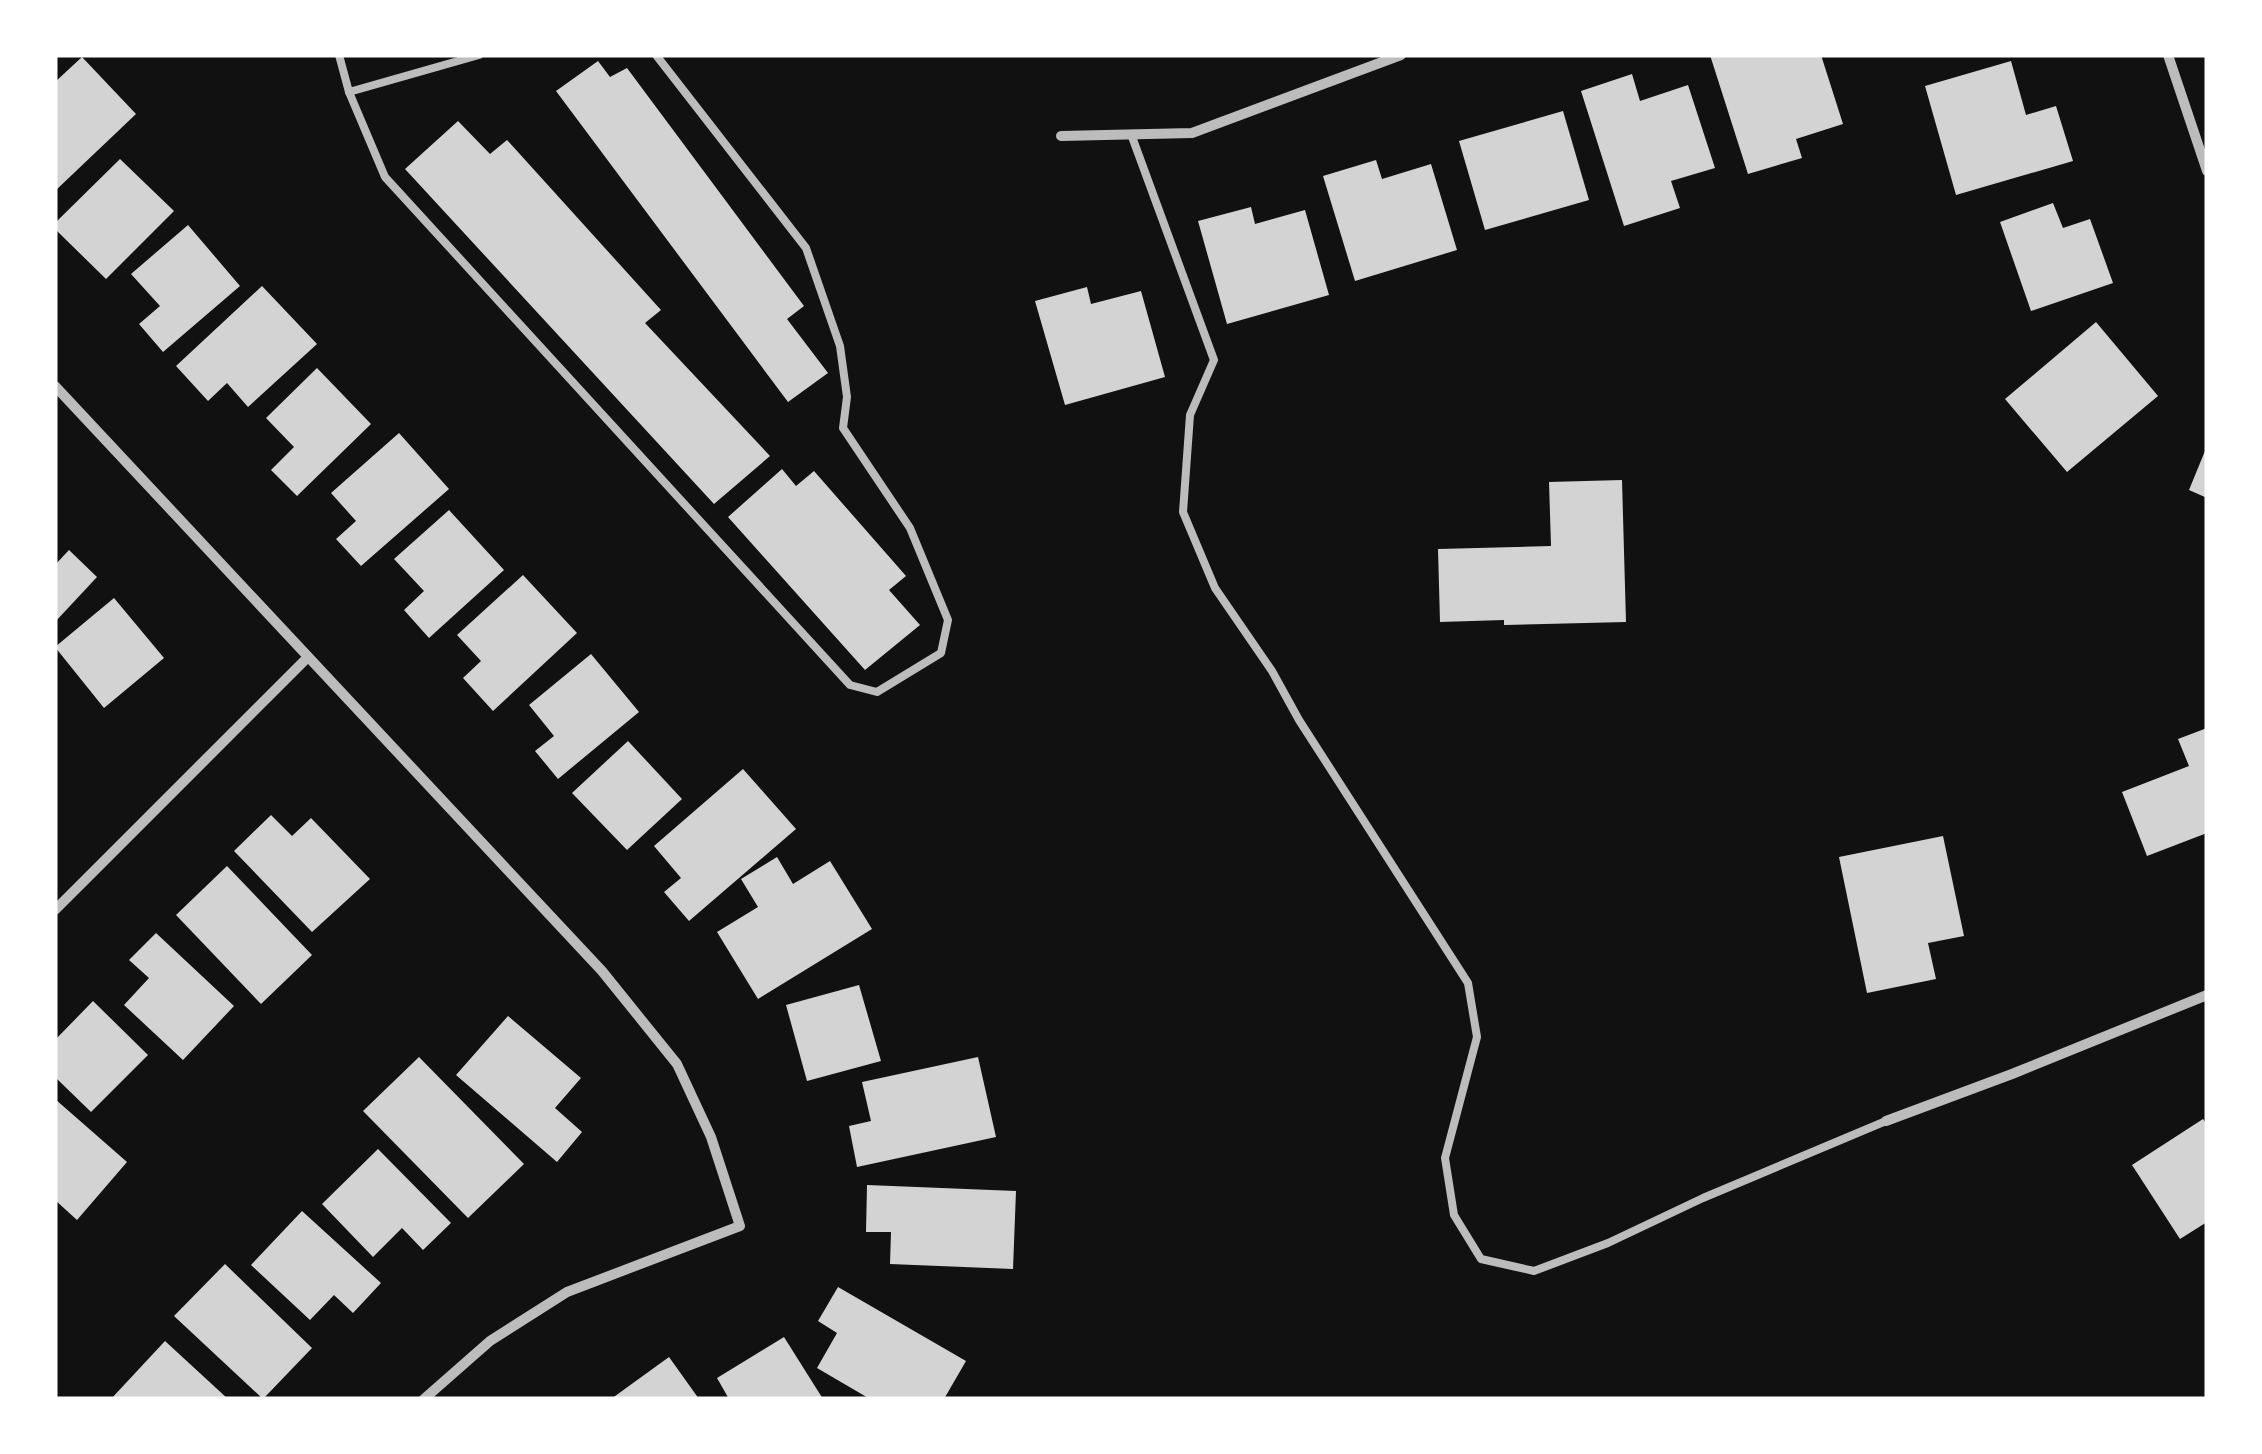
<svg xmlns="http://www.w3.org/2000/svg" width="2262" height="1454" viewBox="0 0 2262 1454" font-family="Montserrat,sans-serif">
	<style>
		.building { fill: #d3d3d3 }
		.lines { fill: none; stroke-linecap: round; stroke-linejoin: round }
		.service { stroke: #bcbcbc; stroke-width: 8 }
		.minor { stroke: #bcbcbc; stroke-width: 10 }
	</style>
	<rect width="100%" height="100%" fill="#111"/>
	<!-- building -->
	<g class="building">
		<path d="M 1710,55 L 1821,55 L 1843,124 L 1796,139 L 1802,158 L 1748,174 Z"/>
		<path d="M 82,57 L 136,114 L 55,191 L 55,82 Z"/>
		<path d="M 598,61 L 610,77 L 627,68 L 804,306 L 787,319 L 828,373 L 788,402 L 556,91 Z"/>
		<path d="M 2011,61 L 2026,115 L 2056,106 L 2073,161 L 1956,195 L 1925,86 Z"/>
		<path d="M 1632,74 L 1640,101 L 1688,85 L 1715,168 L 1671,181 L 1680,208 L 1624,226 L 1581,91 Z"/>
		<path d="M 1563,111 L 1589,200 L 1485,230 L 1459,141 Z"/>
		<path d="M 458,121 L 490,154 L 507,140 L 661,310 L 645,323 L 770,456 L 714,504 L 405,169 Z"/>
		<path d="M 120,159 L 174,211 L 106,279 L 55,229 L 55,223 Z"/>
		<path d="M 1376,160 L 1382,179 L 1431,164 L 1457,250 L 1355,281 L 1323,176 Z"/>
		<path d="M 2053,203 L 2063,228 L 2090,219 L 2113,283 L 2031,311 L 2000,222 Z"/>
		<path d="M 1251,207 L 1255,224 L 1305,210 L 1329,295 L 1227,324 L 1198,221 Z"/>
		<path d="M 188,225 L 240,286 L 163,352 L 139,324 L 160,306 L 131,274 Z"/>
		<path d="M 262,286 L 317,344 L 248,407 L 227,383 L 208,401 L 176,366 Z"/>
		<path d="M 1087,287 L 1091,304 L 1141,291 L 1165,377 L 1065,405 L 1035,301 Z"/>
		<path d="M 2096,322 L 2158,396 L 2067,472 L 2005,399 Z"/>
		<path d="M 317,368 L 371,424 L 297,496 L 271,470 L 294,447 L 266,418 Z"/>
		<path d="M 399,433 L 449,489 L 361,566 L 336,539 L 356,521 L 331,493 Z"/>
		<path d="M 2207,446 L 2207,498 L 2189,490 Z"/>
		<path d="M 782,469 L 796,486 L 814,471 L 906,576 L 889,590 L 920,625 L 865,670 L 728,517 Z"/>
		<path d="M 1622,480 L 1626,622 L 1504,625 L 1504,620 L 1440,622 L 1438,549 L 1551,546 L 1549,482 Z"/>
		<path d="M 449,510 L 504,570 L 429,638 L 404,610 L 424,591 L 394,559 Z"/>
		<path d="M 69,550 L 97,577 L 55,622 L 55,565 Z"/>
		<path d="M 523,575 L 577,633 L 493,711 L 463,678 L 481,661 L 457,635 Z"/>
		<path d="M 114,598 L 164,658 L 104,708 L 55,647 Z"/>
		<path d="M 591,654 L 639,712 L 558,779 L 535,751 L 554,736 L 529,705 Z"/>
		<path d="M 2207,728 L 2207,833 L 2147,856 L 2122,792 L 2189,766 L 2178,739 Z"/>
		<path d="M 628,741 L 682,799 L 627,850 L 572,793 Z"/>
		<path d="M 743,769 L 796,829 L 689,921 L 664,892 L 681,878 L 654,846 Z"/>
		<path d="M 271,815 L 292,836 L 311,818 L 370,879 L 312,932 L 234,851 Z"/>
		<path d="M 1943,836 L 1964,936 L 1928,943 L 1936,979 L 1867,993 L 1839,857 Z"/>
		<path d="M 777,857 L 793,884 L 830,861 L 872,929 L 758,999 L 717,932 L 758,907 L 741,879 Z"/>
		<path d="M 227,866 L 312,955 L 261,1004 L 176,915 Z"/>
		<path d="M 156,933 L 234,1006 L 183,1060 L 124,1005 L 149,978 L 129,960 Z"/>
		<path d="M 859,985 L 881,1061 L 807,1081 L 786,1005 Z"/>
		<path d="M 93,1001 L 148,1055 L 91,1112 L 55,1077 L 55,1040 Z"/>
		<path d="M 508,1016 L 581,1078 L 555,1108 L 582,1132 L 557,1162 L 456,1075 Z"/>
		<path d="M 419,1057 L 524,1164 L 468,1218 L 363,1111 Z"/>
		<path d="M 978,1057 L 996,1137 L 857,1167 L 849,1126 L 871,1121 L 862,1082 Z"/>
		<path d="M 55,1099 L 127,1162 L 77,1220 L 55,1200 Z"/>
		<path d="M 2203,1119 L 2207,1125 L 2207,1222 L 2180,1239 L 2132,1165 Z"/>
		<path d="M 378,1149 L 451,1223 L 423,1250 L 402,1228 L 373,1257 L 322,1204 Z"/>
		<path d="M 867,1185 L 1016,1191 L 1013,1269 L 890,1264 L 891,1232 L 866,1232 Z"/>
		<path d="M 302,1211 L 381,1283 L 353,1313 L 334,1295 L 310,1320 L 251,1265 Z"/>
		<path d="M 225,1264 L 312,1348 L 263,1399 L 174,1316 Z"/>
		<path d="M 838,1287 L 966,1361 L 944,1399 L 870,1399 L 817,1368 L 837,1333 L 818,1321 Z"/>
		<path d="M 784,1337 L 823,1399 L 729,1399 L 717,1378 Z"/>
		<path d="M 165,1341 L 228,1399 L 111,1399 Z"/>
		<path d="M 669,1357 L 699,1399 L 611,1399 Z"/>
	</g>
	<g class="lines">
		<!-- service -->
		<g class="service">
			<path d="M 339,55 L 349,92 L 479,55"/>
			<path d="M 349,92 L 385,177 L 850,685 L 877,692 L 941,653 L 948,620 L 910,528 L 843,428 L 847,397 L 840,346 L 806,248 L 656,55"/>
			<path d="M 1131,134 L 1214,360 L 1190,415 L 1183,512 L 1215,588 L 1272,671 L 1299,720 L 1468,983 L 1477,1037 L 1445,1158 L 1454,1215 L 1481,1259 L 1534,1271 L 1608,1243 L 1703,1198 L 1886,1121"/>
		</g>
		<!-- minor -->
		<g class="minor">
			<path d="M 2168,55 L 2207,171"/>
			<path d="M 1061,136 L 1192,133 L 1401,55"/>
			<path d="M 55,386 L 602,971 L 677,1064 L 711,1137 L 740,1226 L 567,1292 L 490,1341 L 424,1399"/>
			<path d="M 55,910 L 308,657"/>
			<path d="M 1886,1121 L 2012,1074 L 2207,995"/>
		</g>
	</g>
	<!-- border -->
	<rect width="2262" height="1454" fill="none" stroke="#ffffff" stroke-width="115"/>
</svg>
